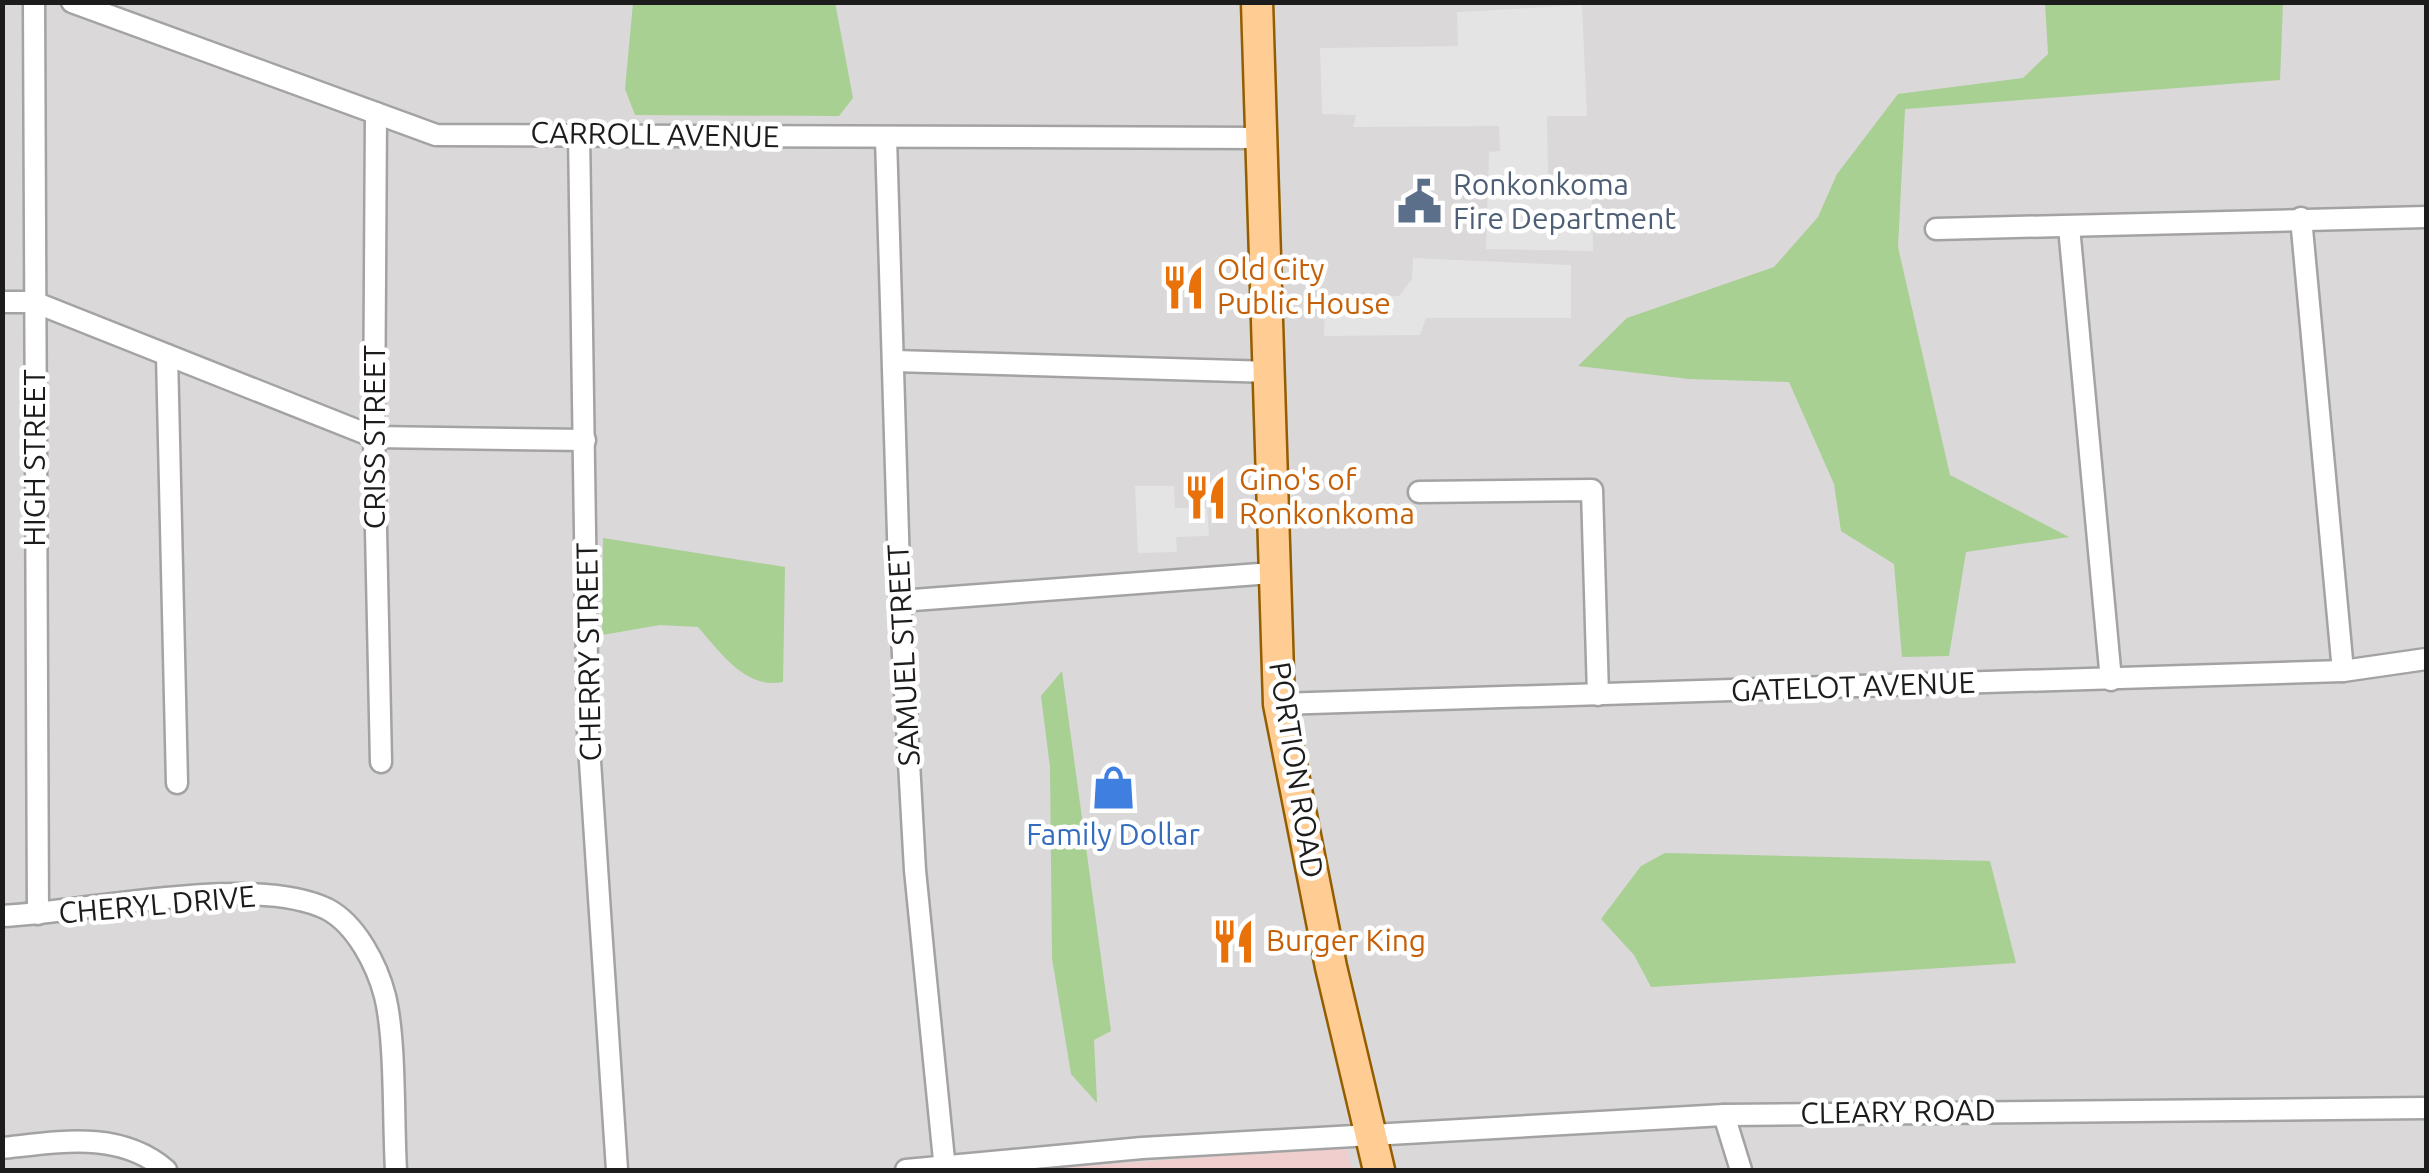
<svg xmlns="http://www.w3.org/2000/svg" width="2429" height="1173" viewBox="0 0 2429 1173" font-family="Ubuntu,sans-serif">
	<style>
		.residential { fill: #dad8d8 }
		.commercial { fill: #f0cece }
		.forest { fill: #a7d092 }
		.parking { fill: #e4e4e4 }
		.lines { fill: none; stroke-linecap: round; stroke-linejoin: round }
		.minor-casing { stroke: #a3a3a3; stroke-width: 25 }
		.primary-casing { stroke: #935d00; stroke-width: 35 }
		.minor { stroke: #fff; stroke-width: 20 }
		.primary { stroke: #ffcd94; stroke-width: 30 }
		.labels { text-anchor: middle; stroke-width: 9; stroke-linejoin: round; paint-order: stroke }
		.street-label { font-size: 30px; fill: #1c1c1c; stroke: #fff }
		.service-label { font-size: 30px; fill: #4e5e75; stroke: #fff; text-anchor: start }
		.food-label { font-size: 30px; fill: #c56008; stroke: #fff; text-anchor: start }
		.shop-label { font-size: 30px; fill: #366cbe; stroke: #fff }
	</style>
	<rect width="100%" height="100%" fill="#eee9e0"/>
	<!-- residential -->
	<rect class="residential" x="3" y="3" width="2423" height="1167"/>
	<!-- commercial -->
	<path class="commercial" d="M 1346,1147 L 1352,1170 L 1028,1170 Z"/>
	<!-- forest -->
	<g class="forest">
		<path d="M 835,2 L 853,98 L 839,116 L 635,115 L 625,89 L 633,3 Z"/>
		<path d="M 2045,3 L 2283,3 L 2280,80 L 1905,109 L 1898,247 L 1950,475 L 2069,537 L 1966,552 L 1949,656 L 1902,657 L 1894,564 L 1841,531 L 1834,484 L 1789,382 L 1689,379 L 1578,366 L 1627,318 L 1774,267 L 1818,217 L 1837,174 L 1898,94 L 2023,78 L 2048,54 Z"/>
		<path d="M 603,538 L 785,567 L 783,682 C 746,690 719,651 698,627 L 660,625 L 602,635 Z"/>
		<path d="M 1062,671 L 1111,1031 L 1094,1040 L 1097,1103 L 1071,1074 L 1052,958 L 1050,767 L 1041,696 Z"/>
		<path d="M 1665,853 L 1990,861 L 2016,963 L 1651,987 L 1634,955 L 1601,919 L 1641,866 Z"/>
	</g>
	<!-- parking -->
	<g class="parking">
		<path d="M 1582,5 L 1587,116 L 1547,116 L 1548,174 L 1592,174 L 1593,251 L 1486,249 L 1489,152 L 1500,151 L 1499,126 L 1353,127 L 1356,115 L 1322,114 L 1320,48 L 1458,46 L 1457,12 Z"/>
		<path d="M 1413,258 L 1571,265 L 1571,318 L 1426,318 L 1420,335 L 1324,336 L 1325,295 L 1399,296 L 1412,279 Z"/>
		<path d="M 1135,486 L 1174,486 L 1175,508 L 1207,508 L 1209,536 L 1176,537 L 1177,552 L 1138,553 Z"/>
	</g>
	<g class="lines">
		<defs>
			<g id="minor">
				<path d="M 34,2 L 38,914"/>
				<path d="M 72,2 L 436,135 L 1261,138"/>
				<path d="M 376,113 L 374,437 L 381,762"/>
				<path d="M 579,133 L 588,731 L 617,1170"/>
				<path d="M 886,138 L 900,601 L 915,870 L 945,1170"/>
				<path d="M 2301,218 L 2343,671"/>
				<path d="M 2069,227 L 2111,680"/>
				<path d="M 1936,229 L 2426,217"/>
				<path d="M 2,302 L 34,302 L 374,437 L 585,440"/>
				<path d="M 167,355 L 177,783"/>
				<path d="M 894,361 L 1272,372"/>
				<path d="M 1419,492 L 1592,490 L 1598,695"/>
				<path d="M 900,601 L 1273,573"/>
				<path d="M 1279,704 L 2343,671 L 2426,659"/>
				<path d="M 2,916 C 88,912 252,873 327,909 C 356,924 377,965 385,996 C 396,1041 393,1121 396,1170"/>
				<path d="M 1724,1115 L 1741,1170"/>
				<path d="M 2,1148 C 59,1142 119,1130 166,1170"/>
				<path d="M 906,1170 L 1142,1148 L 1724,1115 L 2426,1108"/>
			</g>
			<path id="primary" d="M 1257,2 L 1279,704 L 1331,967 L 1379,1170"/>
		</defs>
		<!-- minor casing -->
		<use href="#minor" class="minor-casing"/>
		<!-- primary casing -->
		<use href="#primary" class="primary-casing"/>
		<!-- minor -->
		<use href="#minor" class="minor"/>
		<!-- primary -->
		<use href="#primary" class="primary"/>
	</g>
	<!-- icons -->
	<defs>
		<symbol id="civic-bare" viewBox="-9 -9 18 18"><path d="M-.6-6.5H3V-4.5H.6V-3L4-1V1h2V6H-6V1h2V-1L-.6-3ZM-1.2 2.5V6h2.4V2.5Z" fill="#5c6f8a" stroke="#fff" stroke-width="2.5" paint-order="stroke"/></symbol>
		<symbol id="restaurant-bare" viewBox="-9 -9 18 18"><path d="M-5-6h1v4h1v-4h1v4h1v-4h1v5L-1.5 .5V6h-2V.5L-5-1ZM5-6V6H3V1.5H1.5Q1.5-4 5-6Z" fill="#e8710a" stroke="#fff" stroke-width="2.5" paint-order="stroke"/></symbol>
		<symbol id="shop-bare" viewBox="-9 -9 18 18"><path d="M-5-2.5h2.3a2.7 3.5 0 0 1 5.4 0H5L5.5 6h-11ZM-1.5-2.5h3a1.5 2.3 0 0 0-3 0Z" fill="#3f7fe0" stroke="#fff" stroke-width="2.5" paint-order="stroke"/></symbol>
	</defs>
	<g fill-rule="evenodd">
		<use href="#civic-bare" x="1388" y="170" width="63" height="63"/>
		<use href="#restaurant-bare" x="1152" y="256" width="63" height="63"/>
		<use href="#restaurant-bare" x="1174" y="466" width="63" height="63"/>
		<use href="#shop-bare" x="1082" y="756" width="63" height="63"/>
		<use href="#restaurant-bare" x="1202" y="910" width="63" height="63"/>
	</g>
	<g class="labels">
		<!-- street labels -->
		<g class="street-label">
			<text transform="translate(655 135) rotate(1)" y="10">CARROLL AVENUE</text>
			<text transform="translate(375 437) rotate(-90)" y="10">CRISS STREET</text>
			<text transform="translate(35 458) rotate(-90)" y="10">HIGH STREET</text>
			<text transform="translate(589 652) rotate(-91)" y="10">CHERRY STREET</text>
			<text transform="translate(904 655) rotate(-93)" y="10">SAMUEL STREET</text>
			<text transform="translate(1853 687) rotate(-2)" y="10">GATELOT AVENUE</text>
			<text transform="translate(1296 770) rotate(81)" y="10">PORTION ROAD</text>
			<text transform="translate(157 905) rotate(-5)" y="10">CHERYL DRIVE</text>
			<text transform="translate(1898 1112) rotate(-1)" y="10">CLEARY ROAD</text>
		</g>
		<!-- service labels -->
		<g class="service-label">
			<text x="1453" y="195">Ronkonkoma<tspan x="1453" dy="34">Fire Department</tspan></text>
		</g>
		<!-- food labels -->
		<g class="food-label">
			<text x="1217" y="280">Old City<tspan x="1217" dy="34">Public House</tspan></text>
			<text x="1239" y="490">Gino's of<tspan x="1239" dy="34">Ronkonkoma</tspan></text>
			<text x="1266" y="951">Burger King</text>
		</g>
		<!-- shop labels -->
		<g class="shop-label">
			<text x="1113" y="845">Family Dollar</text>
		</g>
	</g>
	<!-- border -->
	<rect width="2429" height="1173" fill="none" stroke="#1c1c1c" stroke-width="10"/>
</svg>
